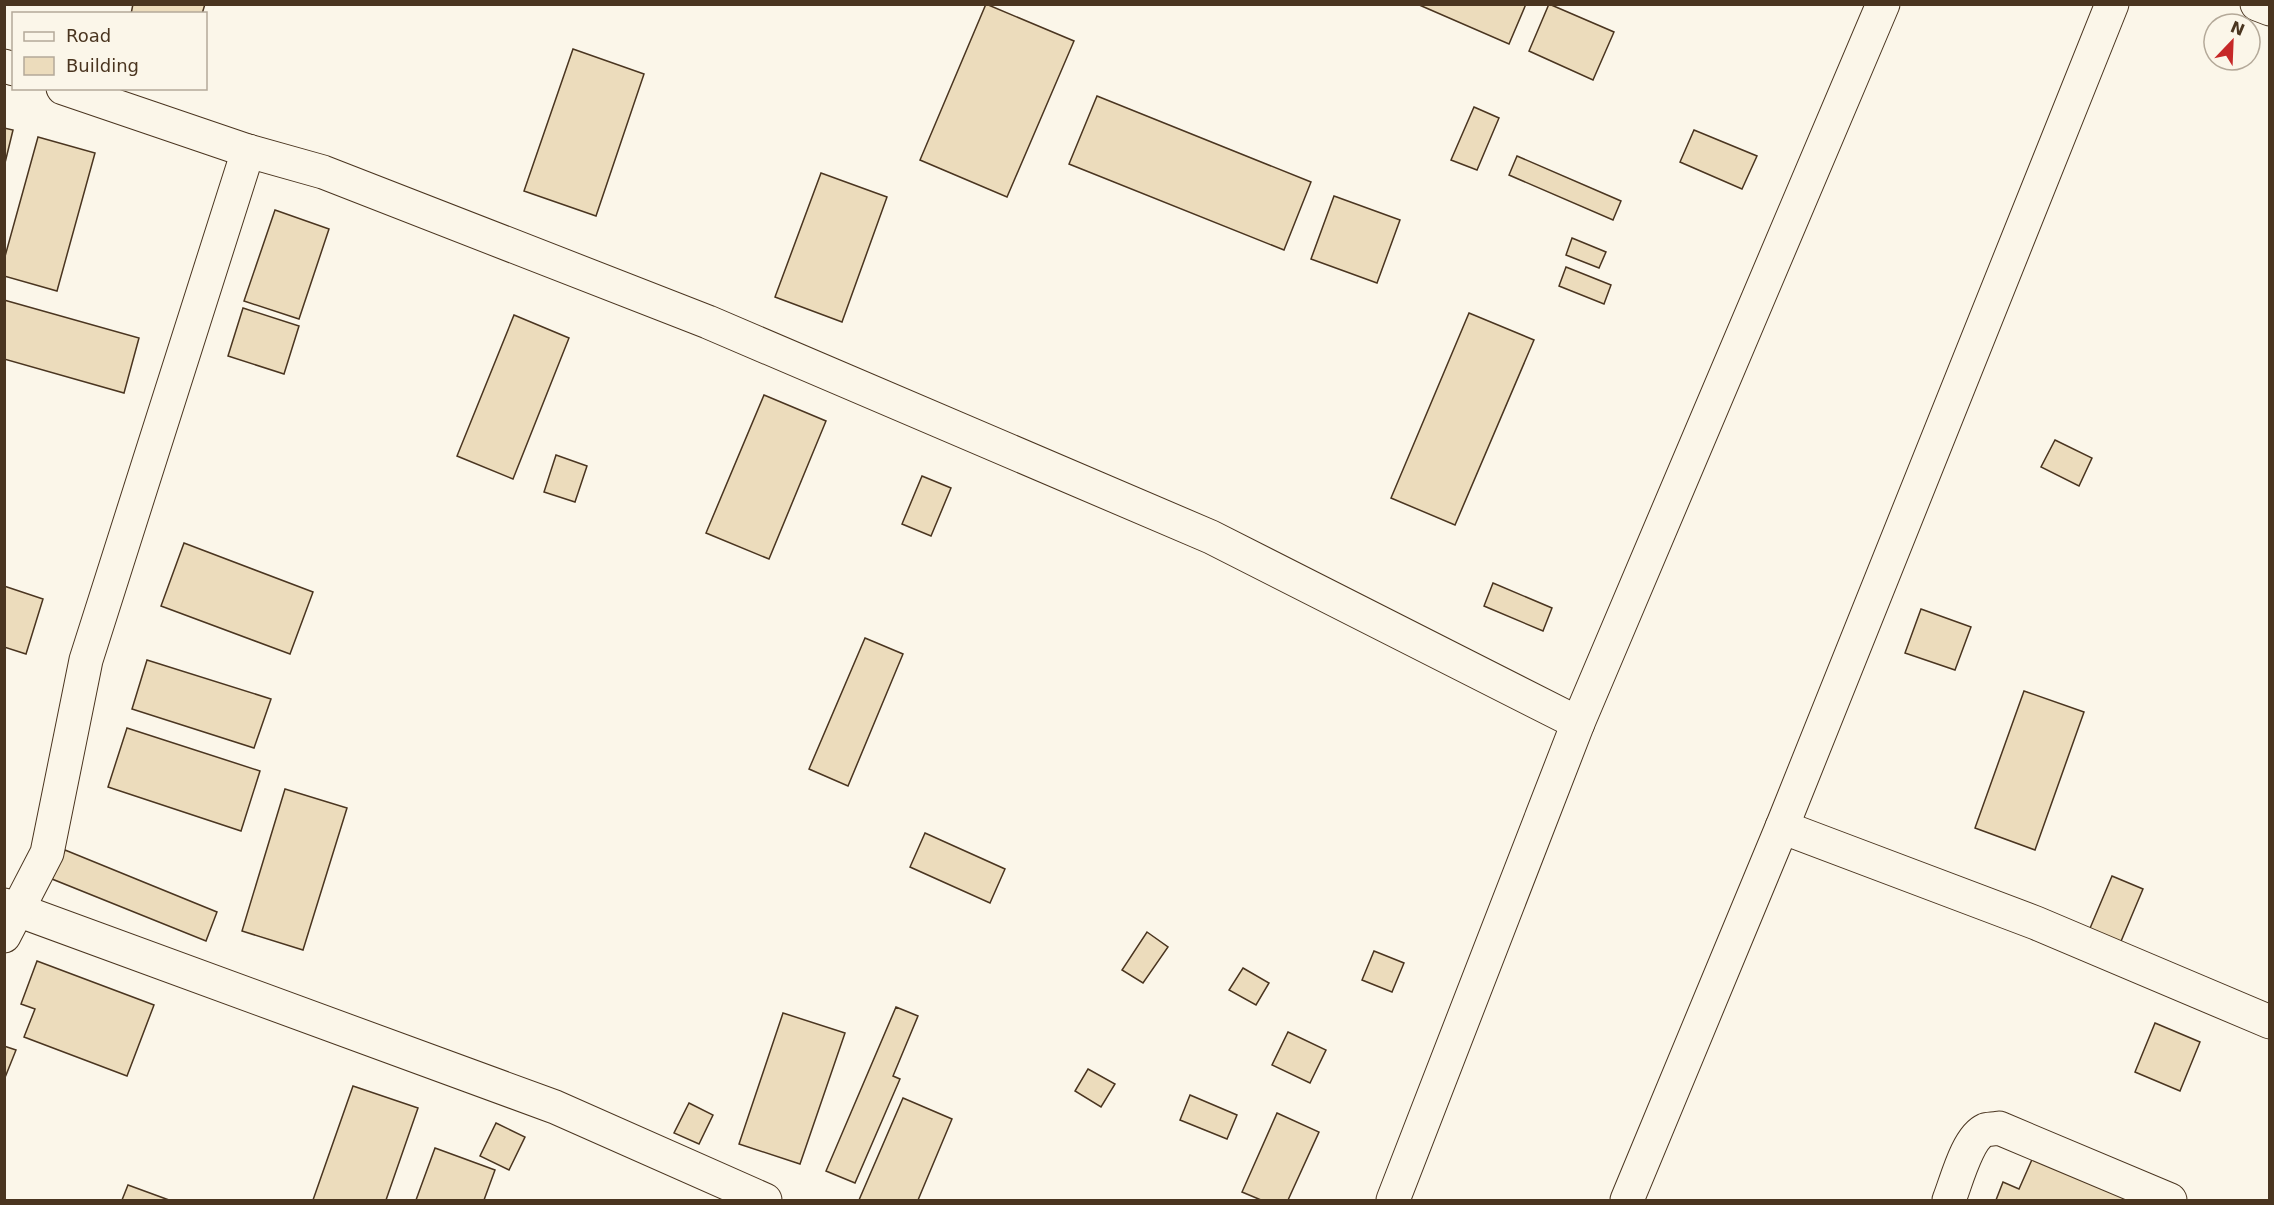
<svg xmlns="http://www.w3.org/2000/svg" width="2274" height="1205" viewBox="0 0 2274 1205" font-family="'DejaVu Sans',sans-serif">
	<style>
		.building { fill: #ecdcbc; stroke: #4a3520; stroke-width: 1.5 }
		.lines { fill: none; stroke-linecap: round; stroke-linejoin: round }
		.minor-casing { stroke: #4a3520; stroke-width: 35 }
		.highway-casing { stroke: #4a3520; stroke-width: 35 }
		.minor { stroke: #fbf6e9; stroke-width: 33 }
		.highway { stroke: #fbf6e9; stroke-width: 33 }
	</style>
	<rect width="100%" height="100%" fill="#fbf6e9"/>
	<!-- building -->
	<g class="building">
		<path d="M 133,4 L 205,4 L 202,14 L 131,14 Z"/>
		<path d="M 986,4 L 1074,41 L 1007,197 L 920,160 Z"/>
		<path d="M 1417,4 L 1526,4 L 1509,44 Z"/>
		<path d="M 1549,4 L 1614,32 L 1593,80 L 1529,51 Z"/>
		<path d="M 573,49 L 644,74 L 596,216 L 524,191 Z"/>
		<path d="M 1097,96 L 1311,182 L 1284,250 L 1069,164 Z"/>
		<path d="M 1474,107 L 1499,118 L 1477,170 L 1451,160 Z"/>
		<path d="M 4,128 L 13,130 L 4,167 Z"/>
		<path d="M 1694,130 L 1757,156 L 1742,189 L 1680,162 Z"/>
		<path d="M 38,137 L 95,153 L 57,291 L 4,276 L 4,260 Z"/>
		<path d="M 1517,156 L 1621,201 L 1613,220 L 1509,175 Z"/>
		<path d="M 821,173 L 887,197 L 842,322 L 775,297 Z"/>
		<path d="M 1334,196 L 1400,220 L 1377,283 L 1311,259 Z"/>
		<path d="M 275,210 L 329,229 L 299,319 L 244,301 Z"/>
		<path d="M 1572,238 L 1606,252 L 1599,268 L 1566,255 Z"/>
		<path d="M 1566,267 L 1611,285 L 1604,304 L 1559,286 Z"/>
		<path d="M 4,300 L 139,338 L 124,393 L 4,359 Z"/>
		<path d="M 243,308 L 299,326 L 284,374 L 228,356 Z"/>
		<path d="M 1469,313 L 1534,340 L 1455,525 L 1391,498 Z"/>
		<path d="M 514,315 L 569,338 L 513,479 L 457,456 Z"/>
		<path d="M 764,395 L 826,421 L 769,559 L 706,533 Z"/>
		<path d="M 2055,440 L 2092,458 L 2079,486 L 2041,467 Z"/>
		<path d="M 556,455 L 587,466 L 575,502 L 544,492 Z"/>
		<path d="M 922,476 L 951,488 L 931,536 L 902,524 Z"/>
		<path d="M 184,543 L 313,592 L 290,654 L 161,606 Z"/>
		<path d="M 1493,583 L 1552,608 L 1543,631 L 1484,606 Z"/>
		<path d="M 4,586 L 43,599 L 26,654 L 4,647 Z"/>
		<path d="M 1921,609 L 1971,627 L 1955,670 L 1905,653 Z"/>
		<path d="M 865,638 L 903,654 L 848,786 L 809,769 Z"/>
		<path d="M 147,660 L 271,699 L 254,748 L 132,709 Z"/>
		<path d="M 2024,691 L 2084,712 L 2035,850 L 1975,828 Z"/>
		<path d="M 127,728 L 260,771 L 241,831 L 108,787 Z"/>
		<path d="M 285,789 L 347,808 L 303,950 L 242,931 Z"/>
		<path d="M 925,833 L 1005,869 L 990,903 L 910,867 Z"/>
		<path d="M 65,850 L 217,912 L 206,941 L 52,879 Z"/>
		<path d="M 2112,876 L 2143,889 L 2119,946 L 2088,933 Z"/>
		<path d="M 1147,932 L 1168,947 L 1143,983 L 1122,970 Z"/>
		<path d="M 1374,951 L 1404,963 L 1392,992 L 1362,980 Z"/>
		<path d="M 37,961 L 154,1005 L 127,1076 L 24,1037 L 35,1009 L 21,1004 Z"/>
		<path d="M 1243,968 L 1269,983 L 1256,1005 L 1229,990 Z"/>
		<path d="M 896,1007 L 918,1016 L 893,1076 L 900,1079 L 855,1183 L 826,1171 Z"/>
		<path d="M 783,1013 L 845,1033 L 800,1164 L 739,1144 Z"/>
		<path d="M 2155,1023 L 2200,1042 L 2180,1091 L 2135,1072 Z"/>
		<path d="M 1288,1032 L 1326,1050 L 1310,1083 L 1272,1065 Z"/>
		<path d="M 4,1046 L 16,1050 L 4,1080 Z"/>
		<path d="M 1088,1069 L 1115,1084 L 1101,1107 L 1075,1091 Z"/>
		<path d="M 353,1086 L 418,1108 L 386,1200 L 313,1200 Z"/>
		<path d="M 1190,1095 L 1237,1115 L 1227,1139 L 1180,1120 Z"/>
		<path d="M 903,1098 L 952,1119 L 918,1200 L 859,1200 Z"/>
		<path d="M 689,1103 L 713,1115 L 699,1144 L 674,1133 Z"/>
		<path d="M 1277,1113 L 1319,1132 L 1288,1200 L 1261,1200 L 1242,1192 Z"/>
		<path d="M 496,1123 L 525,1137 L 509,1170 L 480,1156 Z"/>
		<path d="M 435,1148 L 495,1170 L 484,1200 L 416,1200 Z"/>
		<path d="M 2034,1155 L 2130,1200 L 1996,1200 L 2003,1182 L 2019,1189 Z"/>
		<path d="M 128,1185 L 169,1200 L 122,1200 Z"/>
	</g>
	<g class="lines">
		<defs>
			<g id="minor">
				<path d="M 2257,4 L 2270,9"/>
				<path d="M 4,66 L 14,69"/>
				<path d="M 63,88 L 248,151 L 323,172 L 708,322 L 1211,537 L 1578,723"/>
				<path d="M 1782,827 L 2036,923 L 2270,1022"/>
				<path d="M 4,905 L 555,1107 L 765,1200"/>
				<path d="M 4,936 L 47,853 L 86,660 L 248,151"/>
				<path d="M 1949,1200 C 1956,1183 1967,1138 1985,1130 C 1988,1129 1995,1129 1999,1128 L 2170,1200"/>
			</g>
			<g id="highway">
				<path d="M 1393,1200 L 1578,723 L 1883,4"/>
				<path d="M 1627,1200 L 1782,827 L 2112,4"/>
			</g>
		</defs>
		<!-- minor casing -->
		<use href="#minor" class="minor-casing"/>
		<!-- highway casing -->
		<use href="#highway" class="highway-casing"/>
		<!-- minor -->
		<use href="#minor" class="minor"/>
		<!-- highway -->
		<use href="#highway" class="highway"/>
	</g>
	<!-- border -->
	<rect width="2274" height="1205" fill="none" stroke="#4a3520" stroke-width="12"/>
	<!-- legend -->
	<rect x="12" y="12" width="195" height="78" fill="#fbf6e9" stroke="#b4a999" stroke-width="1.5"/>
	<rect x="24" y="32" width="30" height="9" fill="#fbf6e9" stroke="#b4a999" stroke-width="1.5"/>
	<text x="66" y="42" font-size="18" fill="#4a3520">Road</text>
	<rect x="24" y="57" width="30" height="18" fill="#ecdcbc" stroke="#b4a999" stroke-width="1.5"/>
	<text x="66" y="72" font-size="18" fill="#4a3520">Building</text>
	<!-- north arrow -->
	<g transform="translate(2232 42) rotate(23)"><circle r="28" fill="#fbf6e9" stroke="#b4a999" stroke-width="1.5"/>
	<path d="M0-4.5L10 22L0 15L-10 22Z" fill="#c62828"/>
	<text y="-9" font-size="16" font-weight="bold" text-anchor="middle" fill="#4a3520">N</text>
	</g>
</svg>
